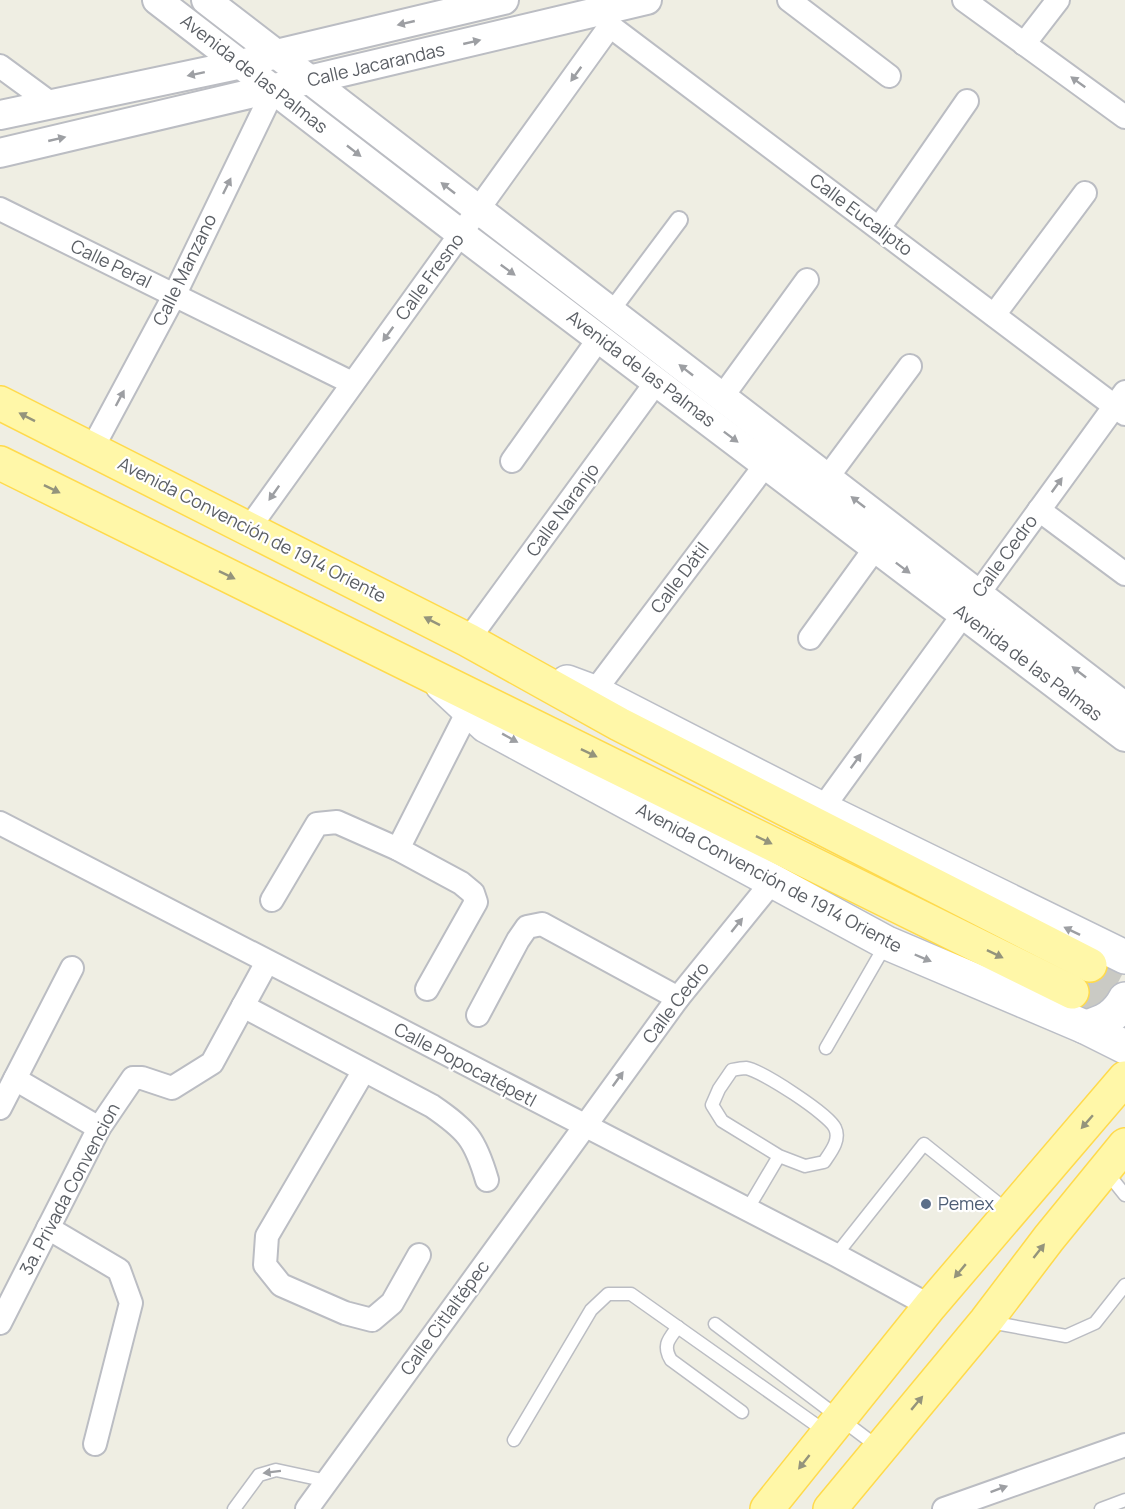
<svg xmlns="http://www.w3.org/2000/svg" width="1125" height="1509" viewBox="0 0 1125 1509" font-family="Manrope,sans-serif">
	<style>
		.lines { fill: none; stroke-linecap: round; stroke-linejoin: round }
		.primary-tunnel { stroke: #cacac4; stroke-width: 33; stroke-dasharray: 33 16; stroke-linecap: butt }
		.service-casing { stroke: #bbbdc3; stroke-width: 15 }
		.pedestrian-casing { stroke: #bbbdc3; stroke-width: 20 }
		.minor-casing { stroke: #bbbdc3; stroke-width: 26 }
		.tertiary-casing { stroke: #bbbdc3; stroke-width: 32 }
		.secondary-casing { stroke: #bbbec6; stroke-width: 36 }
		.primary-casing { stroke: #ffda4c; stroke-width: 36 }
		.service { stroke: #fff; stroke-width: 12 }
		.pedestrian { stroke: #fff; stroke-width: 16 }
		.minor { stroke: #fff; stroke-width: 22 }
		.tertiary { stroke: #fff; stroke-width: 28 }
		.secondary { stroke: #fff; stroke-width: 33 }
		.primary { stroke: #fff7a8; stroke-width: 33 }
		.oneway { fill: #9d9fa3 }
		.oneway2 { fill: #94947c }
		.service-dot { fill: #5c6f8a; stroke: #fff; stroke-width: 2 }
		.labels { text-anchor: middle; stroke-width: 4.5; stroke-linejoin: round; paint-order: stroke }
		.street-label { font-size: 18px; fill: #5b5f65; stroke: #fff }
		.service-label { font-size: 18px; fill: #4e5e75; stroke: #fff; text-anchor: start }
	</style>
	<rect width="100%" height="100%" fill="#efeee3"/>
	<g class="lines">
		<!-- primary-tunnel -->
		<g class="primary-tunnel">
			<path d="M 1090,965 L 1125,983"/>
			<path d="M 1072,992 L 1125,1020"/>
		</g>
		<defs>
			<g id="service">
				<path d="M 826,1048 L 886,944"/>
				<path d="M 1105,1170 L 1125,1195"/>
				<path d="M 747,1210 L 779,1156 L 722,1121 L 712,1105 L 719,1089 L 732,1070 C 737,1069 742,1068 746,1068 C 761,1070 830,1115 835,1128 C 841,1140 830,1153 824,1162 L 805,1166 L 779,1156"/>
				<path d="M 836,1255 L 924,1144 L 1009,1212"/>
				<path d="M 990,1322 L 1066,1336 L 1095,1323 L 1125,1285"/>
				<path d="M 715,1324 L 878,1447"/>
				<path d="M 678,1327 C 669,1339 662,1345 671,1360 L 742,1412"/>
				<path d="M 514,1440 L 591,1310 L 608,1294 L 631,1294 L 826,1432"/>
				<path d="M 234,1509 L 259,1475 L 276,1470 L 327,1481"/>
				<path d="M 1101,1509 L 1125,1500"/>
			</g>
			<path id="pedestrian" d="M 611,311 L 679,220"/>
			<g id="minor">
				<path d="M 789,0 L 889,76"/>
				<path d="M 964,0 L 1125,117"/>
				<path d="M 608,9 L 610,26 L 1125,414"/>
				<path d="M 1024,44 L 1058,0"/>
				<path d="M 0,66 L 53,105"/>
				<path d="M 0,209 L 352,383"/>
				<path d="M 879,228 L 967,101"/>
				<path d="M 994,315 L 1085,193"/>
				<path d="M 722,397 L 807,280"/>
				<path d="M 92,449 L 174,296 L 274,89"/>
				<path d="M 512,461 L 600,337"/>
				<path d="M 827,478 L 910,366"/>
				<path d="M 1039,510 L 1125,574"/>
				<path d="M 249,528 L 610,26"/>
				<path d="M 810,638 L 876,547"/>
				<path d="M 468,640 L 657,381"/>
				<path d="M 594,692 L 766,464"/>
				<path d="M 822,809 L 1125,392"/>
				<path d="M 0,823 L 836,1255 L 930,1306"/>
				<path d="M 398,849 L 468,711"/>
				<path d="M 272,900 L 317,824 L 337,822 L 398,849 L 461,883 L 473,893 L 476,902 L 427,989"/>
				<path d="M 243,1006 L 432,1106 C 467,1130 475,1139 487,1180"/>
				<path d="M 478,1015 L 518,940 L 527,927 L 542,924 L 678,998"/>
				<path d="M 363,1072 L 267,1236 L 265,1265 L 281,1285 L 345,1313 L 372,1320 L 392,1303 L 419,1255"/>
				<path d="M 15,1079 L 99,1128"/>
				<path d="M 0,1108 L 72,968"/>
				<path d="M 48,1228 L 119,1270 L 131,1303 L 95,1444"/>
				<path d="M 0,1323 L 99,1128 L 133,1078 L 142,1078 L 172,1088 L 212,1063 L 267,962"/>
				<path d="M 307,1509 L 678,998 L 772,882"/>
				<path d="M 944,1509 L 1125,1445"/>
			</g>
			<g id="tertiary">
				<path d="M 157,0 L 461,234 L 1125,737"/>
				<path d="M 206,0 L 1125,707"/>
				<path d="M 0,115 L 242,64 L 276,54 L 504,0"/>
				<path d="M 0,153 L 647,0"/>
			</g>
			<g id="secondary">
				<path d="M 567,682 L 594,692 L 822,809 L 1125,957"/>
				<path d="M 442,685 L 486,726 L 887,943 L 1085,1027 L 1125,1047"/>
				<path d="M 1085,1027 C 1104,1022 1116,1016 1125,999"/>
			</g>
			<g id="primary">
				<path d="M 0,403 L 468,640 L 619,724 L 1090,965"/>
				<path d="M 0,463 L 1072,992"/>
				<path d="M 767,1509 L 930,1306 L 1125,1078"/>
				<path d="M 830,1509 L 986,1321 L 1049,1238 L 1125,1145"/>
			</g>
		</defs>
		<!-- service casing -->
		<use href="#service" class="service-casing"/>
		<!-- pedestrian casing -->
		<use href="#pedestrian" class="pedestrian-casing"/>
		<!-- minor casing -->
		<use href="#minor" class="minor-casing"/>
		<!-- tertiary casing -->
		<use href="#tertiary" class="tertiary-casing"/>
		<!-- secondary casing -->
		<use href="#secondary" class="secondary-casing"/>
		<!-- primary casing -->
		<use href="#primary" class="primary-casing"/>
		<!-- service -->
		<use href="#service" class="service"/>
		<!-- pedestrian -->
		<use href="#pedestrian" class="pedestrian"/>
		<!-- minor -->
		<use href="#minor" class="minor"/>
		<!-- tertiary -->
		<use href="#tertiary" class="tertiary"/>
		<!-- secondary -->
		<use href="#secondary" class="secondary"/>
		<!-- primary -->
		<use href="#primary" class="primary"/>
	</g>
	<!-- one-way arrows -->
	<defs><path id="oneway-solid" d="M-6-.8H1V-3.2L6.5 0L1 3.2V.8H-6Z" transform="scale(1.5)"/></defs>
	<g class="oneway">
		<use href="#oneway-solid" transform="translate(406 23) rotate(167)"/>
		<use href="#oneway-solid" transform="translate(472 42) rotate(-13)"/>
		<use href="#oneway-solid" transform="translate(196 74) rotate(168)"/>
		<use href="#oneway-solid" transform="translate(576 74) rotate(126)"/>
		<use href="#oneway-solid" transform="translate(1078 82) rotate(-144)"/>
		<use href="#oneway-solid" transform="translate(57 139) rotate(-13)"/>
		<use href="#oneway-solid" transform="translate(354 151) rotate(38)"/>
		<use href="#oneway-solid" transform="translate(227 186) rotate(-64)"/>
		<use href="#oneway-solid" transform="translate(448 188) rotate(-142)"/>
		<use href="#oneway-solid" transform="translate(508 270) rotate(36)"/>
		<use href="#oneway-solid" transform="translate(388 334) rotate(126)"/>
		<use href="#oneway-solid" transform="translate(686 370) rotate(-142)"/>
		<use href="#oneway-solid" transform="translate(120 398) rotate(-62)"/>
		<use href="#oneway-solid" transform="translate(731 437) rotate(37)"/>
		<use href="#oneway-solid" transform="translate(1057 485) rotate(-54)"/>
		<use href="#oneway-solid" transform="translate(274 493) rotate(125)"/>
		<use href="#oneway-solid" transform="translate(858 502) rotate(-142)"/>
		<use href="#oneway-solid" transform="translate(903 568) rotate(37)"/>
		<use href="#oneway-solid" transform="translate(1079 672) rotate(-142)"/>
		<use href="#oneway-solid" transform="translate(510 738) rotate(29)"/>
		<use href="#oneway-solid" transform="translate(856 761) rotate(-54)"/>
		<use href="#oneway-solid" transform="translate(737 925) rotate(-51)"/>
		<use href="#oneway-solid" transform="translate(1072 931) rotate(-154)"/>
		<use href="#oneway-solid" transform="translate(923 958) rotate(23)"/>
		<use href="#oneway-solid" transform="translate(618 1079) rotate(-54)"/>
		<use href="#oneway-solid" transform="translate(272 1472) rotate(173)"/>
		<use href="#oneway-solid" transform="translate(999 1489) rotate(-20)"/>
	</g>
	<g class="oneway2">
		<use href="#oneway-solid" transform="translate(27 417) rotate(-153)"/>
		<use href="#oneway-solid" transform="translate(52 489) rotate(26)"/>
		<use href="#oneway-solid" transform="translate(227 575) rotate(26)"/>
		<use href="#oneway-solid" transform="translate(432 621) rotate(-153)"/>
		<use href="#oneway-solid" transform="translate(589 753) rotate(26)"/>
		<use href="#oneway-solid" transform="translate(764 840) rotate(26)"/>
		<use href="#oneway-solid" transform="translate(995 954) rotate(26)"/>
		<use href="#oneway-solid" transform="translate(1087 1122) rotate(131)"/>
		<use href="#oneway-solid" transform="translate(1039 1251) rotate(-52)"/>
		<use href="#oneway-solid" transform="translate(960 1271) rotate(130)"/>
		<use href="#oneway-solid" transform="translate(917 1403) rotate(-50)"/>
		<use href="#oneway-solid" transform="translate(804 1462) rotate(128)"/>
	</g>
	<!-- markers -->
	<circle class="service-dot" cx="926" cy="1204" r="6"/>
	<g class="labels">
		<!-- street labels -->
		<g class="street-label">
			<text transform="translate(376 65) rotate(-13)" y="6">Calle Jacarandas</text>
			<text transform="translate(254 74) rotate(38)" y="6">Avenida de las Palmas</text>
			<text transform="translate(861 215) rotate(37)" y="6">Calle Eucalipto</text>
			<text transform="translate(111 264) rotate(26)" y="6">Calle Peral</text>
			<text transform="translate(185 270) rotate(-64)" y="6">Calle Manzano</text>
			<text transform="translate(430 277) rotate(-54)" y="6">Calle Fresno</text>
			<text transform="translate(641 369) rotate(37)" y="6">Avenida de las Palmas</text>
			<text transform="translate(563 510) rotate(-54)" y="6">Calle Naranjo</text>
			<text transform="translate(252 530) rotate(27)" y="6">Avenida Convención de 1914 Oriente</text>
			<text transform="translate(1005 556) rotate(-54)" y="6">Calle Cedro</text>
			<text transform="translate(680 578) rotate(-53)" y="6">Calle Dátil</text>
			<text transform="translate(1028 663) rotate(37)" y="6">Avenida de las Palmas</text>
			<text transform="translate(769 878) rotate(28)" y="6">Avenida Convención de 1914 Oriente</text>
			<text transform="translate(676 1003) rotate(-53)" y="6">Calle Cedro</text>
			<text transform="translate(465 1065) rotate(28)" y="6">Calle Popocatépetl</text>
			<text transform="translate(70 1189) rotate(-62)" y="6">3a. Privada Convencion</text>
			<text transform="translate(445 1318) rotate(-54)" y="6">Calle Citlaltépec</text>
		</g>
		<!-- service labels -->
		<g class="service-label">
			<text x="938" y="1210">Pemex</text>
		</g>
	</g>
</svg>
